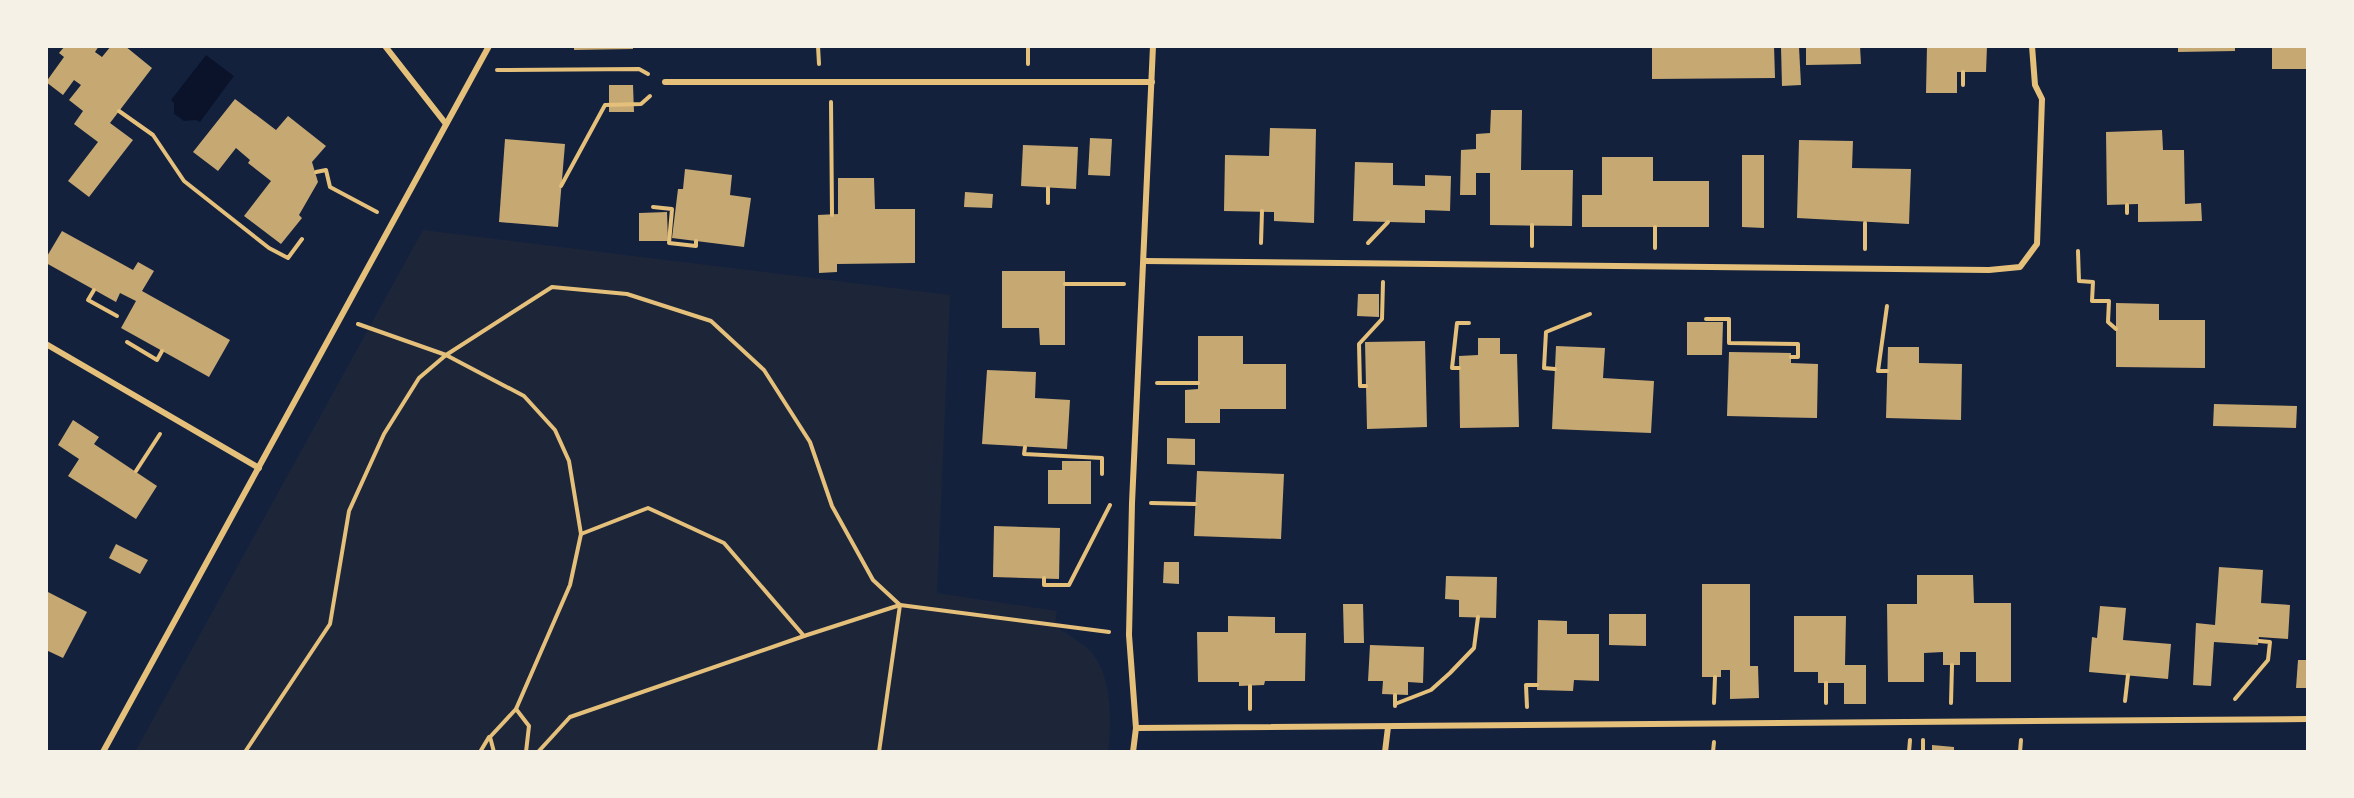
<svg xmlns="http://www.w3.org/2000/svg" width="2354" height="798" viewBox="0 0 2354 798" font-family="'Titillium Web',sans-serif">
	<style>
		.green { fill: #1d2539 }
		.water { fill: #0b132b }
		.building { fill: #c6a872 }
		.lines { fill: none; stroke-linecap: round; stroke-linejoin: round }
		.path { stroke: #e5c07b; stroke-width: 4 }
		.minor { stroke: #e5c07b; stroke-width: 6 }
	</style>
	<rect width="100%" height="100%" fill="#14213d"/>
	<!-- green -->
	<path class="green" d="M 423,230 L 950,295 L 937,593 L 1057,611 L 1055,626 C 1065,633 1086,645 1093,654 C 1112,679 1112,722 1108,752 L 135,752 Z"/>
	<!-- water -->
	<path class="water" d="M 206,55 L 234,76 L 200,122 L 196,120 L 184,121 L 174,114 L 174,103 L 171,100 Z"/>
	<!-- building -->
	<g class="building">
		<path d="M 65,46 L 99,46 L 95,52 L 102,57 L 111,46 L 125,46 L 152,68 L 110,123 L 133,140 L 89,197 L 68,181 L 98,142 L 74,124 L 83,111 L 69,100 L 81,85 L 74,80 L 63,95 L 46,82 L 64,57 L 59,53 Z"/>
		<path d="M 574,46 L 633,46 L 633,49 L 574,50 Z"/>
		<path d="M 1652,46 L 1774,46 L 1775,78 L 1652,79 Z"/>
		<path d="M 1806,46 L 1860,46 L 1861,64 L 1806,65 Z"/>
		<path d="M 1927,46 L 1987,46 L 1986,72 L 1957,72 L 1957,93 L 1926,93 Z"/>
		<path d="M 2178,46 L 2235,46 L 2235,51 L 2178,52 Z"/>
		<rect x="2272" y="46" width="36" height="23"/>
		<path d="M 1781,47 L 1799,47 L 1801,85 L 1782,86 Z"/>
		<path d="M 609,85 L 633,85 L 634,112 L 609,112 Z"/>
		<path d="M 235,99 L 276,130 L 288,116 L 326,146 L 312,162 L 318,182 L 299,215 L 302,218 L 281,244 L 244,216 L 271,181 L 248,163 L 250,160 L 236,148 L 218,171 L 193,152 Z"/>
		<path d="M 1491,110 L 1522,110 L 1521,170 L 1573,170 L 1572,226 L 1490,225 L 1490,173 L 1476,173 L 1476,195 L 1460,195 L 1461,150 L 1476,149 L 1476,134 L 1490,133 Z"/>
		<path d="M 1270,128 L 1316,129 L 1314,223 L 1274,221 L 1274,212 L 1224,211 L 1225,155 L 1269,156 Z"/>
		<path d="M 2162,130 L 2163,150 L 2184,150 L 2185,204 L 2201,203 L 2202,221 L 2138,222 L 2138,204 L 2107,205 L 2106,132 Z"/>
		<path d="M 1090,138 L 1112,139 L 1110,176 L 1088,175 Z"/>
		<path d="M 505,139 L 565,144 L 558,227 L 499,222 Z"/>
		<path d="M 1799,140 L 1853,141 L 1852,168 L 1911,169 L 1909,224 L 1797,218 Z"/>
		<path d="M 1023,145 L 1078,147 L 1076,189 L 1021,186 Z"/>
		<path d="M 1742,155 L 1764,155 L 1764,228 L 1742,227 Z"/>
		<path d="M 1602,157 L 1653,157 L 1653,181 L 1709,181 L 1709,227 L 1582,227 L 1582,195 L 1602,195 Z"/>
		<path d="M 1355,162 L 1393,163 L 1393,185 L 1425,186 L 1425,175 L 1451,176 L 1450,211 L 1425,210 L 1425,223 L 1353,221 Z"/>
		<path d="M 685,169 L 732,175 L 730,195 L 751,198 L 744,247 L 672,238 L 678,189 L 683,189 Z"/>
		<path d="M 838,178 L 874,178 L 875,209 L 915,209 L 915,263 L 837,264 L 837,272 L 819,273 L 818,215 L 838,214 Z"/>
		<path d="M 965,192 L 993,194 L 992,208 L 964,207 Z"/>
		<path d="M 667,212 L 668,241 L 639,241 L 639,213 Z"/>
		<path d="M 62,231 L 133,270 L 138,262 L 154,271 L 142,291 L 230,340 L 209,377 L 121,328 L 136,301 L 120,293 L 116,302 L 46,263 L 46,258 Z"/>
		<path d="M 1002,271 L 1065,271 L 1065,345 L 1040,345 L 1039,328 L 1002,328 Z"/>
		<path d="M 1358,294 L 1379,294 L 1379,317 L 1357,316 Z"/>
		<path d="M 2116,303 L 2159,304 L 2159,320 L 2205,320 L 2205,368 L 2116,367 Z"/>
		<path d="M 1687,322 L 1723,322 L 1722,355 L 1687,355 Z"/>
		<path d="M 1198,336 L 1243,336 L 1243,364 L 1286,364 L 1286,409 L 1220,409 L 1220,423 L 1185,423 L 1185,390 L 1198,389 Z"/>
		<path d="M 1478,338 L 1500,338 L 1500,354 L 1517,354 L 1519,427 L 1460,428 L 1459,356 L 1478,355 Z"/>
		<path d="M 1425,341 L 1427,427 L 1367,429 L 1365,342 Z"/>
		<path d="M 1556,346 L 1605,348 L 1603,378 L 1654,381 L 1651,433 L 1552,429 Z"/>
		<path d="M 1888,347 L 1919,347 L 1919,363 L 1962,364 L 1961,420 L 1886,418 Z"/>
		<path d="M 1729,352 L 1791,353 L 1791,363 L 1818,364 L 1817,418 L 1727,416 Z"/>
		<path d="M 987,370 L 1036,372 L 1035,398 L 1070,400 L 1067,449 L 982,444 Z"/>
		<path d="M 2214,404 L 2297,406 L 2296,428 L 2213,426 Z"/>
		<path d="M 73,420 L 99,437 L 94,444 L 157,486 L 136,519 L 68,476 L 79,459 L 58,445 Z"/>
		<path d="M 1167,438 L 1195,439 L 1195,465 L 1167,464 Z"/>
		<path d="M 1062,461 L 1091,461 L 1091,504 L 1048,504 L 1048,470 L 1062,470 Z"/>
		<path d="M 1197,471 L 1284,474 L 1281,539 L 1194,536 Z"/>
		<path d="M 994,526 L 1060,528 L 1059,579 L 993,577 Z"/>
		<path d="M 116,544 L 148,560 L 140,574 L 109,558 Z"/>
		<path d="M 1164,562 L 1179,562 L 1179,584 L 1163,583 Z"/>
		<path d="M 2219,567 L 2263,570 L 2261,603 L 2290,605 L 2288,639 L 2259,637 L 2258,645 L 2214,642 L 2211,686 L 2193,685 L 2196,623 L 2215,625 Z"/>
		<path d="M 1917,575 L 1973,575 L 1974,603 L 2011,603 L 2011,682 L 1976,682 L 1976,652 L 1960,652 L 1960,665 L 1943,665 L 1943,652 L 1924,653 L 1924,682 L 1888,682 L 1887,604 L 1917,604 Z"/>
		<path d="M 1446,576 L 1497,577 L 1496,618 L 1459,617 L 1459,600 L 1445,599 Z"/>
		<path d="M 1702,584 L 1750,584 L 1750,666 L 1758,666 L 1759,698 L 1730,699 L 1730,670 L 1721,670 L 1721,677 L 1702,677 Z"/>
		<path d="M 46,591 L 87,612 L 63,658 L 46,650 Z"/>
		<path d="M 1343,604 L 1363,604 L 1364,643 L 1344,643 Z"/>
		<path d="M 2100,606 L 2126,608 L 2123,640 L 2171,644 L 2168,679 L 2089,672 L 2092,637 L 2097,638 Z"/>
		<path d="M 1609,614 L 1646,614 L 1646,646 L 1609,645 Z"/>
		<path d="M 1228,616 L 1275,617 L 1275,633 L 1306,633 L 1305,681 L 1265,681 L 1264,685 L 1239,686 L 1239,682 L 1198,682 L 1197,632 L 1228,632 Z"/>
		<path d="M 1794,616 L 1846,616 L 1845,665 L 1866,665 L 1866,704 L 1844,704 L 1844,683 L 1818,683 L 1818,672 L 1794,672 Z"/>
		<path d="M 1538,620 L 1567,621 L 1567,634 L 1599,634 L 1599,681 L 1574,680 L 1573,691 L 1537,690 Z"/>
		<path d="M 1370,645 L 1424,647 L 1423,683 L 1408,682 L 1408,695 L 1382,694 L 1383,681 L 1368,681 Z"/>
		<path d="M 2298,660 L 2308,660 L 2308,688 L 2296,688 Z"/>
		<path d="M 1932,745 L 1954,747 L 1954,752 L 1932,752 Z"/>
	</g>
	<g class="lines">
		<!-- path -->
		<g class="path">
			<path d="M 818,46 L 819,64"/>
			<path d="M 1028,46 L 1028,64"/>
			<path d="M 497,70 L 639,69 L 648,74"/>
			<path d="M 1963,85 L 1963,72"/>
			<path d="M 831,102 L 832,215"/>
			<path d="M 119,111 L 153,135 L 184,181 L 269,248 L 288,258 L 302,239"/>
			<path d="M 316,172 L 326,170 L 330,187 L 377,212"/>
			<path d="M 561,186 L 605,105 L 641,104 L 650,96"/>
			<path d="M 1048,203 L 1048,188"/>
			<path d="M 2127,205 L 2127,213"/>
			<path d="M 653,207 L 672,209 L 669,243 L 696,246 L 696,241"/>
			<path d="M 1261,243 L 1262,211"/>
			<path d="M 1368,243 L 1388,222"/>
			<path d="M 1532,246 L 1532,225"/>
			<path d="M 1655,248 L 1655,227"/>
			<path d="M 1865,249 L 1865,223"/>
			<path d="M 2078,251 L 2079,281 L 2093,282 L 2092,301 L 2109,301 L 2108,322 L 2116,329"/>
			<path d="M 1065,284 L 1124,284"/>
			<path d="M 94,290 L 88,300 L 117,316"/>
			<path d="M 1887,306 L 1878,371 L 1887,371"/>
			<path d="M 1706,319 L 1729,319 L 1729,343 L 1798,344 L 1798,357 L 1791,357"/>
			<path d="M 358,324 L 446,355 L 524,396 L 555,430 L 569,461 L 581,534 L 648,508 L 724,543 L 804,636 L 900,605 L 1109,632"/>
			<path d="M 127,342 L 157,360 L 162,351"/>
			<path d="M 1459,368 L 1452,368 L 1457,323 L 1469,323"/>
			<path d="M 1555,369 L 1544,368 L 1546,332 L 1590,314"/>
			<path d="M 1157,383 L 1198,383"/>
			<path d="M 1366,386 L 1360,386 L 1359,344 L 1382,319 L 1383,282"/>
			<path d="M 1025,447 L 1024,454 L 1102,458 L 1102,474"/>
			<path d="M 136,471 L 160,434"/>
			<path d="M 1151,503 L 1195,504"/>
			<path d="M 1044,578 L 1044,585 L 1069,585 L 1110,505"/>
			<path d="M 1826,683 L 1826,703"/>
			<path d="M 2235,699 L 2268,660 L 2270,642 L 2259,641"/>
			<path d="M 2125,701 L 2128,675"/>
			<path d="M 1714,703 L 1715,677"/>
			<path d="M 1951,703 L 1952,665"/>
			<path d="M 1395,704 L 1431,690 L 1450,673 L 1474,648 L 1478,617"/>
			<path d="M 1395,706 L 1395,695"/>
			<path d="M 1527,707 L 1526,685 L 1537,685"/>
			<path d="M 516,709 L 570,585 L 581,534"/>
			<path d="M 1250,709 L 1250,686"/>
			<path d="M 245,752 L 330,624 L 349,511 L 384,434 L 419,378 L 446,355 L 552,287 L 627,294 L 711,321 L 764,370 L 810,442 L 832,506 L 873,580 L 900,605"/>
			<path d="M 480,752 L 489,737"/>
			<path d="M 494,752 L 490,737 L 516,709 L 529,726 L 526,752"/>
			<path d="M 538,752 L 570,717 L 804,636"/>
			<path d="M 879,752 L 900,605"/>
			<path d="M 1713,752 L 1714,742"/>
			<path d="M 1909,752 L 1910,740"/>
			<path d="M 1923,752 L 1923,740"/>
			<path d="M 2020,752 L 2021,740"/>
		</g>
		<!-- minor -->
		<g class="minor">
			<path d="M 385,46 L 446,124"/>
			<path d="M 665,82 L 1152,82"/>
			<path d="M 1144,261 L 1989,270 L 2020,267 L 2037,244 L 2042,99 L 2035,85 L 2032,46"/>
			<path d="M 46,344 L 259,468"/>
			<path d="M 1136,728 L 2308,719"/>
			<path d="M 103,752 L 489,46"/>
			<path d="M 1133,752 L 1136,728 L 1129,635 L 1132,503 L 1153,46"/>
			<path d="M 1385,752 L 1388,727"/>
		</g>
	</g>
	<!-- border -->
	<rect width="2354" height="798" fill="none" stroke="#f6f1e7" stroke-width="96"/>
</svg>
